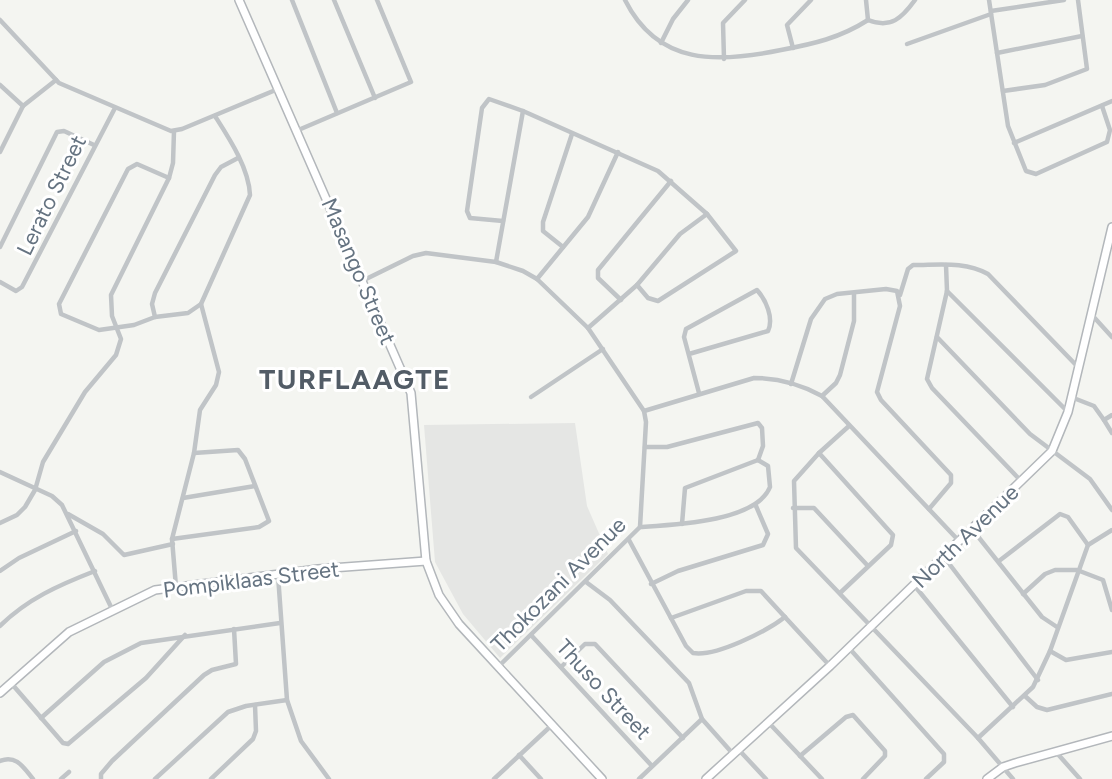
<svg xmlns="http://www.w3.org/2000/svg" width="1112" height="779" viewBox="0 0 1112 779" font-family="Figtree,sans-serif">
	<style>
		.built { fill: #e5e6e4 }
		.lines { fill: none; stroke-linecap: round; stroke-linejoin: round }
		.secondary-casing { stroke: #b3b7bb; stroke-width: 10 }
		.street { stroke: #c0c4c7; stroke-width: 4.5 }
		.secondary { stroke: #fff; stroke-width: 7 }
		.labels { text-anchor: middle; stroke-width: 6; stroke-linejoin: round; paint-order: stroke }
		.street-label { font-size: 22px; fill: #657381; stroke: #fff }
		.district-label { font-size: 28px; font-weight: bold; letter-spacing: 1.5px; fill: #525c66; stroke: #fff }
	</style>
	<rect width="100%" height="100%" fill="#f4f5f1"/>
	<!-- built -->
	<path class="built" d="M 575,423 L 587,506 L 608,554 L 500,658 L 463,614 L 435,562 L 424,425 Z"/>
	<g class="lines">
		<defs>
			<g id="secondary">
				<path d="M 239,0 L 411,393 L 426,561 L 439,595 L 459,624 L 602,779"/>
				<path d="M 0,693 L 69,632 L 155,590 L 318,569 L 426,561"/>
				<path d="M 706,779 L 830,666 L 1052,451 L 1068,412 L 1112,227"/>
				<path d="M 987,779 L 1003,767 L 1015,763 L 1112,736"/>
			</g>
		</defs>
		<!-- secondary casing -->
		<use href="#secondary" class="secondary-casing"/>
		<!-- street -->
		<g class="street">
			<path d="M 292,0 L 337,113"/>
			<path d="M 334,0 L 375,98"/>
			<path d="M 625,0 C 658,66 718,63 781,50 C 813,44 840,38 868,20"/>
			<path d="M 866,0 L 868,20"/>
			<path d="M 989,0 L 1008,126 L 1026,171 L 1036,174 L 1107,142 L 1110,130 L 1102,106"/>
			<path d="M 991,11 L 1064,0"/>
			<path d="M 0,20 L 59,83 L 171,131 L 182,129 L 278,89"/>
			<path d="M 868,20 C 891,29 902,18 915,0"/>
			<path d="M 661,43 L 673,19 L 688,0"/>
			<path d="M 907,44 L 991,14"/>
			<path d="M 793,48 L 787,25 L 811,0"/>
			<path d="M 997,53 L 1082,36"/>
			<path d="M 724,59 L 723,23 L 745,0"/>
			<path d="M 0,85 L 23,106"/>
			<path d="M 1003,91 L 1045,85 L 1087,69 L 1078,0"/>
			<path d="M 296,131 L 411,82 L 377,0"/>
			<path d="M 1014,143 L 1112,101"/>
			<path d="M 0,152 L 23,106 L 56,80"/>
			<path d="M 169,178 L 137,164 L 128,169 L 59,304 L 61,314 L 99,330 L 134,325 L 155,317 L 188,313 L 201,304 L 250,195 C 249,168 229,138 215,116"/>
			<path d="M 503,221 L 470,218 L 467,211 L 482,108 L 489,99 L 523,111 L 658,171 L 707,214 L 736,251 L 658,301 L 648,298 L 637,285"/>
			<path d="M 0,247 L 57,132 L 64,131 L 94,145"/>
			<path d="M 563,247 L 543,231 L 543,222 L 572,134"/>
			<path d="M 496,262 L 523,111"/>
			<path d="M 946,265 L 947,291 L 927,379 L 932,388 L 1022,482"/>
			<path d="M 537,279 L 588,217 L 618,152"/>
			<path d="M 364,280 L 413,256 L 426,253 L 496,262 L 523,271 L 537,279 L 588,328 L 644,411 L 646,422 L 640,527 L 498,667"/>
			<path d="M 0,282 L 16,291 L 22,287 L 115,108"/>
			<path d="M 947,291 L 1068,412"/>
			<path d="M 900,295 L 908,269 L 913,265 C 939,265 965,261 988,274 L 1077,366"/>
			<path d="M 621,300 L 598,278 L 598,270 L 671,181"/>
			<path d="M 1092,315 L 1112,337"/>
			<path d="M 155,317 L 152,304 L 155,293 L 215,175 L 221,167 L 238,158"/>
			<path d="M 588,328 L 637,285 L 680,234 L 707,214"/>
			<path d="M 937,337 L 1030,434 L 1090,479 L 1112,510"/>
			<path d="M 689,354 L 768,331 C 774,318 766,300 757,290 L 686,329 L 684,337 L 699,393"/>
			<path d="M 791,384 L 811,319 L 825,299 L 837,294 L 886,289 L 897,291 L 900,306 L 877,392 L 881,400 L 951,475 L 951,483 L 929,509"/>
			<path d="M 822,396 L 836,383 L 840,375 L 854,321 L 854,293"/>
			<path d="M 531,397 L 603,349"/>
			<path d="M 1071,397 L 1094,406 L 1104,420"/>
			<path d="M 644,411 L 754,378 C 777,378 802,385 822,396 L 959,541"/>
			<path d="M 1112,415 L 1104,420 L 1112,433"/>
			<path d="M 849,426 L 819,453 L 794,481 L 796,548 L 978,738 L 1013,779"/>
			<path d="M 645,447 L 667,447 L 758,423 L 762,428 L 763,446 L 758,460"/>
			<path d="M 819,453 L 893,535 L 891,545 L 840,593"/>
			<path d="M 0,472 L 52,496 L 62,505 L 112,609"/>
			<path d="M 183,498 L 255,486"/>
			<path d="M 793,508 L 814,508 L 868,566"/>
			<path d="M 68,514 L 103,534 L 124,555 L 173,544"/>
			<path d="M 0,523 L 17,515 L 25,507 L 35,490 L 43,462 L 85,392 L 116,355 L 121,339 L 112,316 L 111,295 L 169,178 L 173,163 L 174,131"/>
			<path d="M 682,524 L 685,488 L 758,460"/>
			<path d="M 640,527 C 673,525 756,522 770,487 L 768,466 L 758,460"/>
			<path d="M 972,529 L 1042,617 L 1057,627"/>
			<path d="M 172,539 L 259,527 L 269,521 L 245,459 L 238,450 L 194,453"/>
			<path d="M 629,540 L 686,646 L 693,653 C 716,657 767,631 785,617"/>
			<path d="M 944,557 L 1038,680"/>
			<path d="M 999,561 L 1060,514 L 1068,517 L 1088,545"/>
			<path d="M 0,571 L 19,558 L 76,531"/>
			<path d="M 278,575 L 287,700 L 301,741 L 329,779"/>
			<path d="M 586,582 L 610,600 L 689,683 L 702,719 L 639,779"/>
			<path d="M 651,584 L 678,571 L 763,545 L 768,534 L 756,506"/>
			<path d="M 914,585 L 1013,707"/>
			<path d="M 176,587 L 172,539 L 194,453 L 200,410 L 216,385 L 219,372 L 201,304"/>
			<path d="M 1023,594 L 1045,574 L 1055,570 L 1077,570 L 1103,580 L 1112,610"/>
			<path d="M 671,618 L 746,591 L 761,591 L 830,666"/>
			<path d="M 0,626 C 27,599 59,585 95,571"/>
			<path d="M 531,635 L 652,766"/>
			<path d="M 849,648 L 944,754 L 944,762 L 926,779"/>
			<path d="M 1050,651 L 1066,660 L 1112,652"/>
			<path d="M 561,667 L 585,644 L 595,644 L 683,738"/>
			<path d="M 11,683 L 63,743 L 68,744 L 146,678 L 185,635"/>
			<path d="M 1025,696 L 1037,707 L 1047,710 L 1112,694"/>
			<path d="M 41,718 L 104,662 L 141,643 L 280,623"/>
			<path d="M 702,719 L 734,755"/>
			<path d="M 768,722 L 822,779"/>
			<path d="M 978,738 L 1033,687 L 1050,651 L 1088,545 L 1112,530"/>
			<path d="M 739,750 L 766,779"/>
			<path d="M 1056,752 L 1080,779"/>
			<path d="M 519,755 L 541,779"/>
			<path d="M 800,756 L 846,717 L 853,715 L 885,751 L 885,756 L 863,779"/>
			<path d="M 0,761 C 16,754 24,768 33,779"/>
			<path d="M 61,779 L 69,772"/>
			<path d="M 101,779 L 101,774 L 112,761 L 204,675 L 212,670 L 236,664 L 234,629"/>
			<path d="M 155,779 L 228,712 L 246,706 L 287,700"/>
			<path d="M 211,779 L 253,739 L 256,731 L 255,705"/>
			<path d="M 494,779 L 553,724"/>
		</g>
		<!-- secondary -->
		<use href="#secondary" class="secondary"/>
	</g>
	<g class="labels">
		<!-- street labels -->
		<g class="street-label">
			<text transform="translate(51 195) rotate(-64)" y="8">Lerato Street</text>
			<text transform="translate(359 271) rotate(67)" y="8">Masango Street</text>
			<text transform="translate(965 536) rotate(-44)" y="8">North Avenue</text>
			<text transform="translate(251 579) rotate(-7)" y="8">Pompiklaas Street</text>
			<text transform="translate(558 584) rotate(-45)" y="8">Thokozani Avenue</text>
			<text transform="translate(604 689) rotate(47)" y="8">Thuso Street</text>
		</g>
		<!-- district labels -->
		<g class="district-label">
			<text x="355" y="389">TURFLAAGTE</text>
		</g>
	</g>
</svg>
